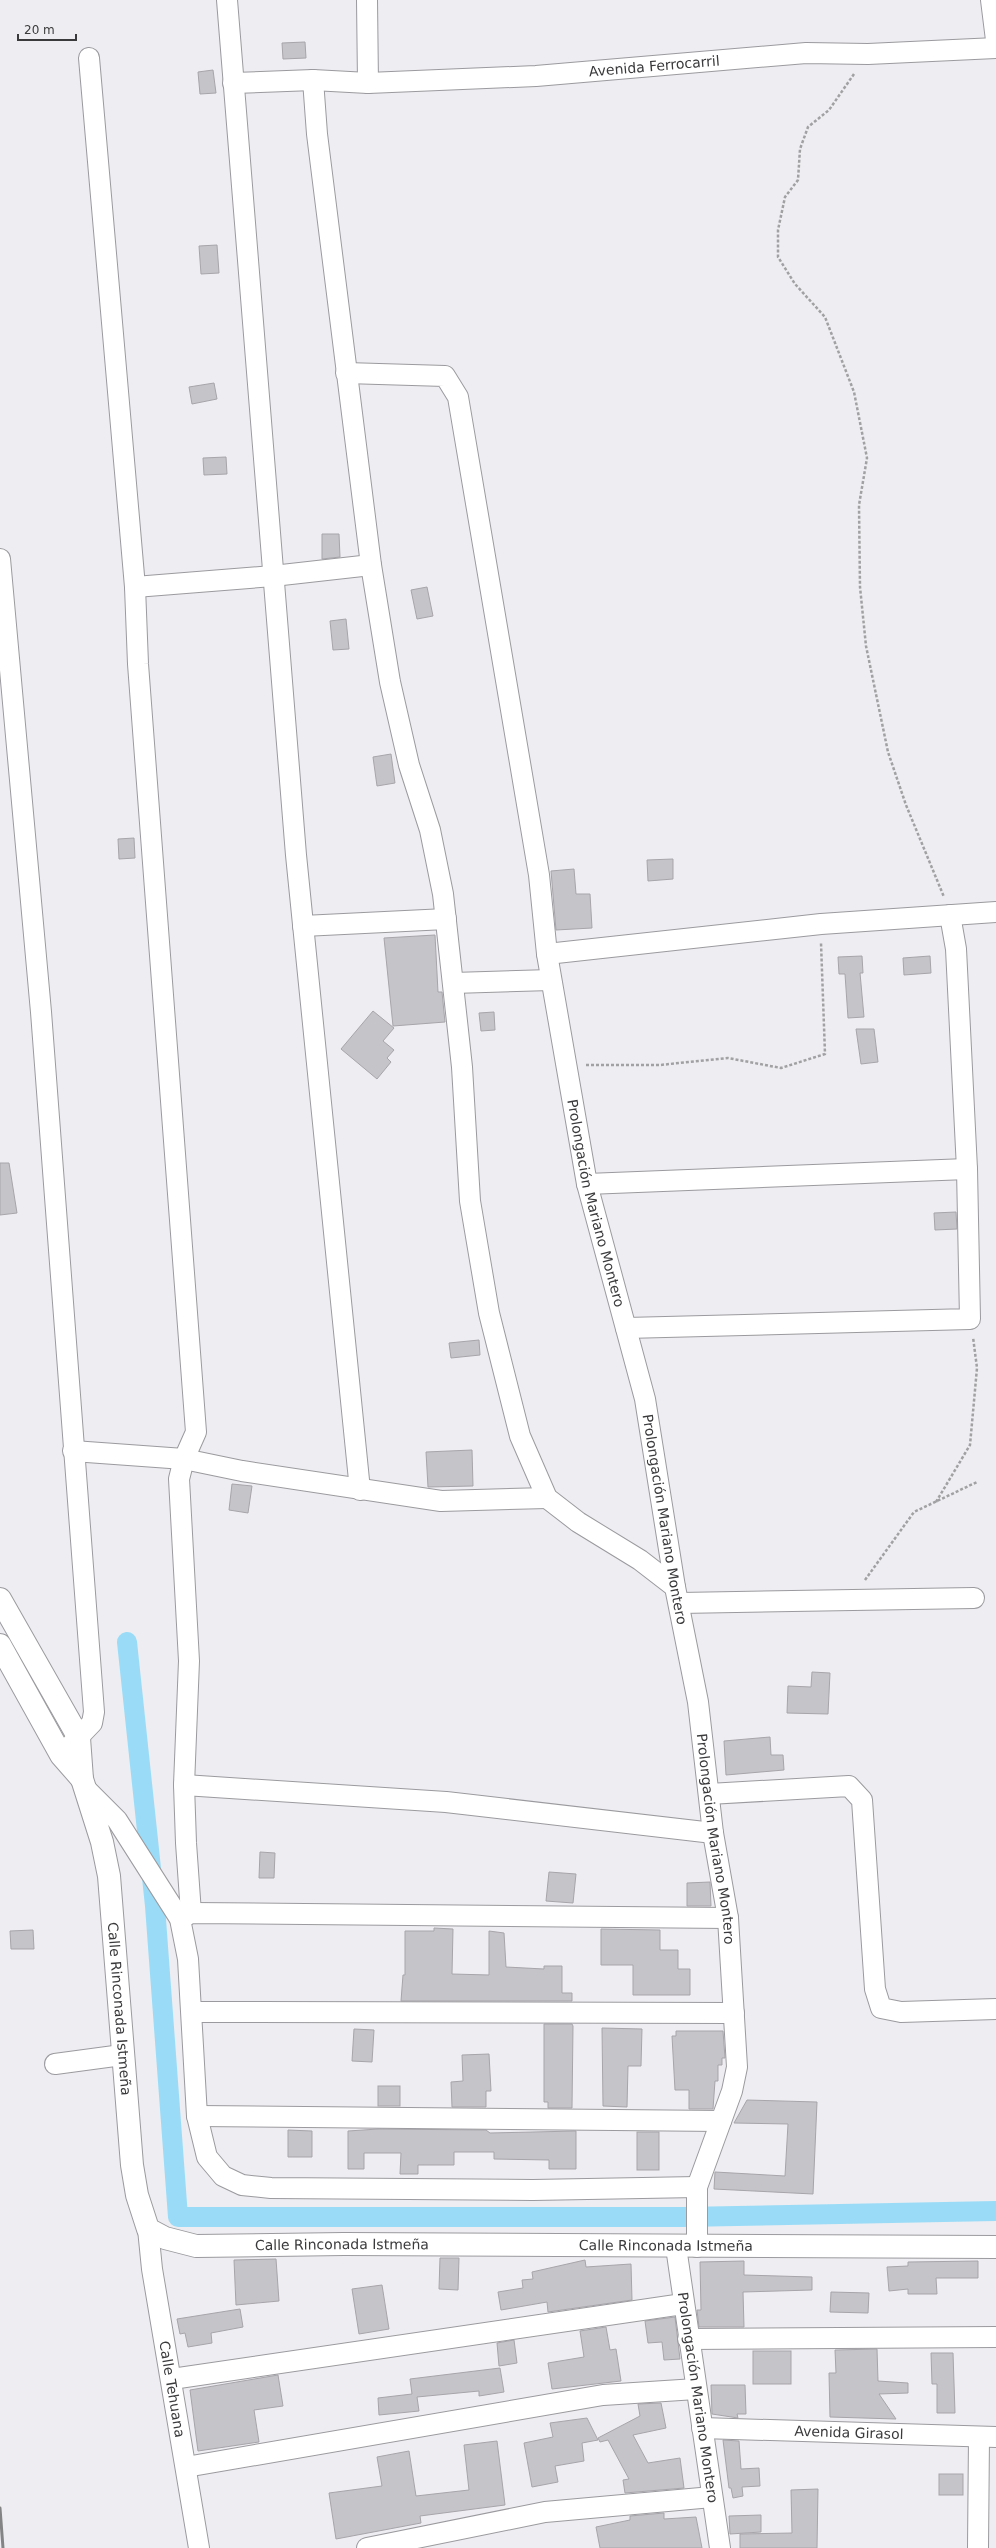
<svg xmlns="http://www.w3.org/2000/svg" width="996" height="2548" viewBox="0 0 996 2548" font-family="'DejaVu Sans',sans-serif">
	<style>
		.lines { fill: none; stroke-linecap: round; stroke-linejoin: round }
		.canal { stroke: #9adcf7; stroke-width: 20 }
		.building { fill: #c5c4c8; stroke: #a7a5aa }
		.street-casing { stroke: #9b9a9e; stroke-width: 22 }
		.secondary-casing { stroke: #9b9a9e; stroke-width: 24 }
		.path { stroke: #a1a0a3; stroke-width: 2.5; stroke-dasharray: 3 2; stroke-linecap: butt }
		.street { stroke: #fff; stroke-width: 20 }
		.secondary { stroke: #fff; stroke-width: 22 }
		.rail { stroke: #848385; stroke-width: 3 }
		.labels { text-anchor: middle; stroke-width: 3; stroke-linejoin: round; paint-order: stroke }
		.street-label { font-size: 14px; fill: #3a393b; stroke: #eeedf1 }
	</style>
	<rect width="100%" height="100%" fill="#eeedf1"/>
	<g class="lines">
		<!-- canal -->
		<path class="canal" d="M 127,1642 L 155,1906 L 178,2217 L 683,2217 L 996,2211"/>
	</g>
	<!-- building -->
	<g class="building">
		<path d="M 305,42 L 306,58 L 283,59 L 282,43 Z"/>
		<path d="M 213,70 L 216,93 L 200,94 L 198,72 Z"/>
		<path d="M 217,245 L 219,273 L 201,274 L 199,246 Z"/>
		<path d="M 214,383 L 217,399 L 192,404 L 189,387 Z"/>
		<path d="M 226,457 L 227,474 L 204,475 L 203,458 Z"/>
		<path d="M 322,534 L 339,534 L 340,557 L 322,559 Z"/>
		<path d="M 427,587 L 433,616 L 417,619 L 411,590 Z"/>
		<path d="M 346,619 L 349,649 L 333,650 L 330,621 Z"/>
		<path d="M 391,754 L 395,783 L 377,786 L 373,757 Z"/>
		<path d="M 134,838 L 135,858 L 119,859 L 118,839 Z"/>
		<path d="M 673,859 L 673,879 L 648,881 L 647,860 Z"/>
		<path d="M 574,869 L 576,894 L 590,894 L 592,928 L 556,930 L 551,871 Z"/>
		<path d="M 435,935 L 438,992 L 442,992 L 445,1022 L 393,1026 L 384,938 Z"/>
		<path d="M 862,956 L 863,973 L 860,973 L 864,1017 L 848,1018 L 845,974 L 839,974 L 838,957 Z"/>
		<path d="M 930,956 L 931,973 L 904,975 L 903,958 Z"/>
		<path d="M 373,1011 L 394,1028 L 383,1041 L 394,1050 L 387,1058 L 391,1062 L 377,1079 L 341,1049 Z"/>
		<path d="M 494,1012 L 495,1030 L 481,1031 L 479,1013 Z"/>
		<path d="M 856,1029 L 874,1029 L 878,1062 L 861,1064 Z"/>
		<path d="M 0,1163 L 9,1163 L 17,1213 L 0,1215 Z"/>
		<path d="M 956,1212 L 957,1229 L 935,1230 L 934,1213 Z"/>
		<path d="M 479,1340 L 480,1355 L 451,1358 L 449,1343 Z"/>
		<path d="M 472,1450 L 473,1486 L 428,1487 L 426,1452 Z"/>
		<path d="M 232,1484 L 252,1486 L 248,1513 L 229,1510 Z"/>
		<path d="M 812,1672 L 830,1673 L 828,1714 L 787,1713 L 788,1686 L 811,1687 Z"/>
		<path d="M 770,1737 L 771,1755 L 783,1755 L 784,1770 L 726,1775 L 724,1741 Z"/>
		<path d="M 260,1852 L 275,1853 L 274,1878 L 259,1878 Z"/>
		<path d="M 549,1872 L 576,1874 L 573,1903 L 546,1901 Z"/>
		<path d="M 710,1882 L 711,1906 L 687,1906 L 687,1883 Z"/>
		<path d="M 434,1928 L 453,1929 L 452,1974 L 489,1975 L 489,1931 L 504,1933 L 506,1967 L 544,1969 L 544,1966 L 562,1966 L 562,1993 L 572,1993 L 572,2001 L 401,2001 L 403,1975 L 405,1975 L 405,1931 L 434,1931 Z"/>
		<path d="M 601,1929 L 660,1930 L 660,1950 L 678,1950 L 678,1969 L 690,1969 L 690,1995 L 633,1995 L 633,1965 L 601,1965 Z"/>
		<path d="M 33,1930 L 34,1949 L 11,1949 L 10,1931 Z"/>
		<path d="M 544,2024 L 572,2024 L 573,2026 L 572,2108 L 548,2108 L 548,2102 L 544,2102 Z"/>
		<path d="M 602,2028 L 642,2029 L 641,2066 L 628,2066 L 627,2107 L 603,2106 Z"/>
		<path d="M 354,2029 L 374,2030 L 372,2062 L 352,2061 Z"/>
		<path d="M 676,2031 L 723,2031 L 725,2058 L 722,2058 L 722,2065 L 718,2065 L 718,2081 L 715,2081 L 713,2109 L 689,2109 L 689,2090 L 675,2090 L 672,2036 L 676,2036 Z"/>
		<path d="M 489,2054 L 491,2091 L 486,2091 L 486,2107 L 452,2107 L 451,2082 L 463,2081 L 462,2055 Z"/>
		<rect x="378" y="2086" width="22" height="20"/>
		<path d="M 747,2100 L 817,2102 L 813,2194 L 714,2189 L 715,2172 L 785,2176 L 788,2124 L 734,2123 Z"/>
		<path d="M 378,2129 L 486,2130 L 490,2133 L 576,2131 L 576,2169 L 549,2169 L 549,2160 L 494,2159 L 494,2152 L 454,2152 L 454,2165 L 418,2165 L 418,2174 L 400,2174 L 401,2153 L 364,2153 L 364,2169 L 348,2169 L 348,2131 Z"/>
		<path d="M 288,2130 L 312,2131 L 312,2157 L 288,2157 Z"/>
		<rect x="637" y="2132" width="22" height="38"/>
		<path d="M 440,2258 L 459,2258 L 458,2290 L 439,2289 Z"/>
		<path d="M 276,2259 L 279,2301 L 236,2305 L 234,2260 Z"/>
		<path d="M 585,2260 L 586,2267 L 631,2264 L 632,2300 L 548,2312 L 547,2302 L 501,2310 L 498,2292 L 523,2288 L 522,2280 L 533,2279 L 532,2272 Z"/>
		<path d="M 744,2261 L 744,2275 L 812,2277 L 812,2290 L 743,2292 L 744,2327 L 699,2327 L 697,2310 L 701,2310 L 700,2262 Z"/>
		<path d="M 978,2261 L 978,2278 L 936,2278 L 937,2294 L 908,2294 L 908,2289 L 889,2291 L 887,2267 L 908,2266 L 908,2262 Z"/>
		<path d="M 382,2285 L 389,2329 L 359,2334 L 352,2289 Z"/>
		<path d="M 831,2292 L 869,2293 L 868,2313 L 830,2312 Z"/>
		<path d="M 240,2309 L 243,2327 L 211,2333 L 212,2343 L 188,2347 L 185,2333 L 180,2334 L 177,2319 Z"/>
		<path d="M 675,2317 L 680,2359 L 664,2360 L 662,2342 L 648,2343 L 645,2321 Z"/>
		<path d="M 606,2327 L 610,2350 L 616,2349 L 621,2381 L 552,2389 L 548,2363 L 584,2357 L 580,2331 Z"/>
		<path d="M 514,2340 L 517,2363 L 499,2366 L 497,2343 Z"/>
		<path d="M 877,2349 L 878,2381 L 908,2383 L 908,2393 L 879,2394 L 896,2419 L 830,2417 L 829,2373 L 836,2373 L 835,2350 Z"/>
		<rect x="753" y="2351" width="38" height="33"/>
		<path d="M 931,2353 L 953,2353 L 955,2413 L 937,2413 L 937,2384 L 932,2384 Z"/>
		<path d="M 500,2368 L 504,2392 L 479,2396 L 479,2391 L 417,2397 L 419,2411 L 379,2415 L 378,2398 L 412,2394 L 410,2379 Z"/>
		<path d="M 278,2375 L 283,2406 L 254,2410 L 259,2442 L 198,2451 L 190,2390 Z"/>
		<path d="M 711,2385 L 745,2385 L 746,2414 L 737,2414 L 738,2418 L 712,2414 Z"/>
		<path d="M 661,2403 L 666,2428 L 633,2435 L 648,2463 L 680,2458 L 684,2488 L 625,2493 L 623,2480 L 629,2479 L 608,2440 L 600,2442 L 598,2438 L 640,2416 L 638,2404 Z"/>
		<path d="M 587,2418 L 598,2440 L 582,2443 L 584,2461 L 555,2466 L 558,2482 L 532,2487 L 524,2443 L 553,2437 L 550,2423 Z"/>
		<path d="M 723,2440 L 739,2441 L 741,2469 L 759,2468 L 760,2486 L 742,2487 L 743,2496 L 733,2498 L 731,2488 L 729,2488 Z"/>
		<path d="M 497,2441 L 505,2505 L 420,2516 L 421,2523 L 336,2539 L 329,2493 L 382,2486 L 377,2457 L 409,2451 L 416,2496 L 469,2490 L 464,2445 Z"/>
		<rect x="939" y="2474" width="24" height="21"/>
		<path d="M 818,2489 L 817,2548 L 740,2548 L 740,2534 L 792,2533 L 791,2490 Z"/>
		<path d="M 664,2513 L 664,2519 L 696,2517 L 702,2548 L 600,2548 L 596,2527 L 630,2520 L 630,2516 Z"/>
		<path d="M 761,2515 L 761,2532 L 730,2534 L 729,2516 Z"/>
	</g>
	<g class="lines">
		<defs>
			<g id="street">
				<path d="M 227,0 L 296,855 L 360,1490"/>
				<path d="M 367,0 L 368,83"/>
				<path d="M 991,0 L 996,40"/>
				<path d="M 89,58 L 135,587 L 138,664 L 196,1432 L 184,1459 L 179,1479 L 189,1661 L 184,1785 L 186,1843 L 191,1913"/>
				<path d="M 313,80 L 317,134 L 371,565 L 390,682 L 409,765 L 430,830 L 443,894 L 462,1067 L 470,1201 L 489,1313 L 520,1436 L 547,1498 L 578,1522 L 640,1560 L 675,1587"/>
				<path id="s1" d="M 233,83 L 313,80 L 368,83 L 536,76 L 806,53 L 868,54 L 996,48"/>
				<path id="s2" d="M 346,373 L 445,376 L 458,397 L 539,875 L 547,954 L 587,1184 L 645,1399 L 675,1587 L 698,1702 L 713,1833 L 728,1918 L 737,2067 L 732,2091 L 697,2187 L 697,2247"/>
				<path d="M 0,559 L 41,1012 L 94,1712 L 92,1723 L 67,1749"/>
				<path d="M 135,587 L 273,576 L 371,565"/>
				<path d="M 303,926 L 446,919"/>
				<path d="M 547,954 L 821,924 L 996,912"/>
				<path d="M 453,983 L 551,980"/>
				<path d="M 587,1184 L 967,1169"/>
				<path d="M 626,1328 L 970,1319 L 967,1169 L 956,949 L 950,915"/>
				<path d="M 73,1451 L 184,1459 L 242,1471 L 441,1501 L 547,1498"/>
				<path d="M 680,1603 L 974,1598"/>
				<path d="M 184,1785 L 446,1802 L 713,1833"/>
				<path d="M 86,1789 L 117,1820 L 180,1919 L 188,1959 L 197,2116 L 207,2157 L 223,2176 L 242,2185 L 271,2188 L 533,2190 L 697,2187"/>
				<path d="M 709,1794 L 849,1786 L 862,1800 L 875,1989 L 881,2008 L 901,2012 L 996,2009"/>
				<path d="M 180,1919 L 191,1913 L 728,1918"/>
				<path d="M 192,2012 L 734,2013"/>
				<path d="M 55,2064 L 122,2055"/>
				<path d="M 197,2116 L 721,2121"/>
				<path id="s3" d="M 148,2229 L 152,2269 L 199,2548"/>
				<path id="s4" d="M 676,2247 L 720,2548"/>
				<path d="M 688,2339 L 996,2337"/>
				<path d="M 172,2379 L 683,2304"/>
				<path id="s5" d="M 702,2428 L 996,2437"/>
				<path d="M 186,2467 L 603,2395 L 696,2389"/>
				<path d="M 367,2548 L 545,2512 L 712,2497"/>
				<path d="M 978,2548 L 979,2437"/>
			</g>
			<g id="secondary">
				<path id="s6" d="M 0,1599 L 79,1738 L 82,1779 L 102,1842 L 109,1876 L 132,2165 L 137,2195 L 148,2229 L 165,2238 L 196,2246 L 344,2244 L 996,2247"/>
				<path d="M 0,1645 L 61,1755 L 82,1779"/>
			</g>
		</defs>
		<!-- street casing -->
		<use href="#street" class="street-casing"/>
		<!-- secondary casing -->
		<use href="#secondary" class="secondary-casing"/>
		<!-- path -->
		<g class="path">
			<path d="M 854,74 L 829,110 L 808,127 L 800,149 L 798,180 L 785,197 L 778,230 L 778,257 L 795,284 L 825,317 L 854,392 L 867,458 L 859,505 L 860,587 L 866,646 L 888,752 L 906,805 L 944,897"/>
			<path d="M 586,1065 L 660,1065 L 728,1058 L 781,1068 L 825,1054 L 821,943"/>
			<path d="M 936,1502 L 970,1445 L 977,1368 L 973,1337"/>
			<path d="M 865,1580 L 914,1512 L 977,1482"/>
		</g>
		<!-- street -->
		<use href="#street" class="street"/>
		<!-- secondary -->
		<use href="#secondary" class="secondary"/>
		<!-- rail -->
		<path class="rail" d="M 0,2508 L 3,2548"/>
	</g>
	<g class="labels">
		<!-- street labels -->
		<g class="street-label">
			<text dy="5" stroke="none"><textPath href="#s1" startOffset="422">Avenida Ferrocarril</textPath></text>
			<text dy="5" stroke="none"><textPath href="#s2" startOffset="942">Prolongación Mariano Montero</textPath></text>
			<text dy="5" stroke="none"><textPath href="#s2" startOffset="1266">Prolongación Mariano Montero</textPath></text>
			<text dy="5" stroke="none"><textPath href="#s2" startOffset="1590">Prolongación Mariano Montero</textPath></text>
			<text dy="5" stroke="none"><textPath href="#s6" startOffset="435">Calle Rinconada Istmeña</textPath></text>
			<text dy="5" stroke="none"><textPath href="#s6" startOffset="855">Calle Rinconada Istmeña</textPath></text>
			<text dy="5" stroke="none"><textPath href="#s6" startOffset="1179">Calle Rinconada Istmeña</textPath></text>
			<text dy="5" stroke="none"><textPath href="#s3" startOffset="162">Calle Tehuana</textPath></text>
			<text dy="5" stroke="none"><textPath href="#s4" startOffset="152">Prolongación Mariano Montero</textPath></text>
			<text dy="5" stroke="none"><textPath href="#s5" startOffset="147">Avenida Girasol</textPath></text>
		</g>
	</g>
	<!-- scale -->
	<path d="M18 34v6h58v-6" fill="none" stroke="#3a393b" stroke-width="2"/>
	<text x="24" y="34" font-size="12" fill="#3a393b" stroke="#eeedf1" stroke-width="3" paint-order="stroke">20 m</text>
</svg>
